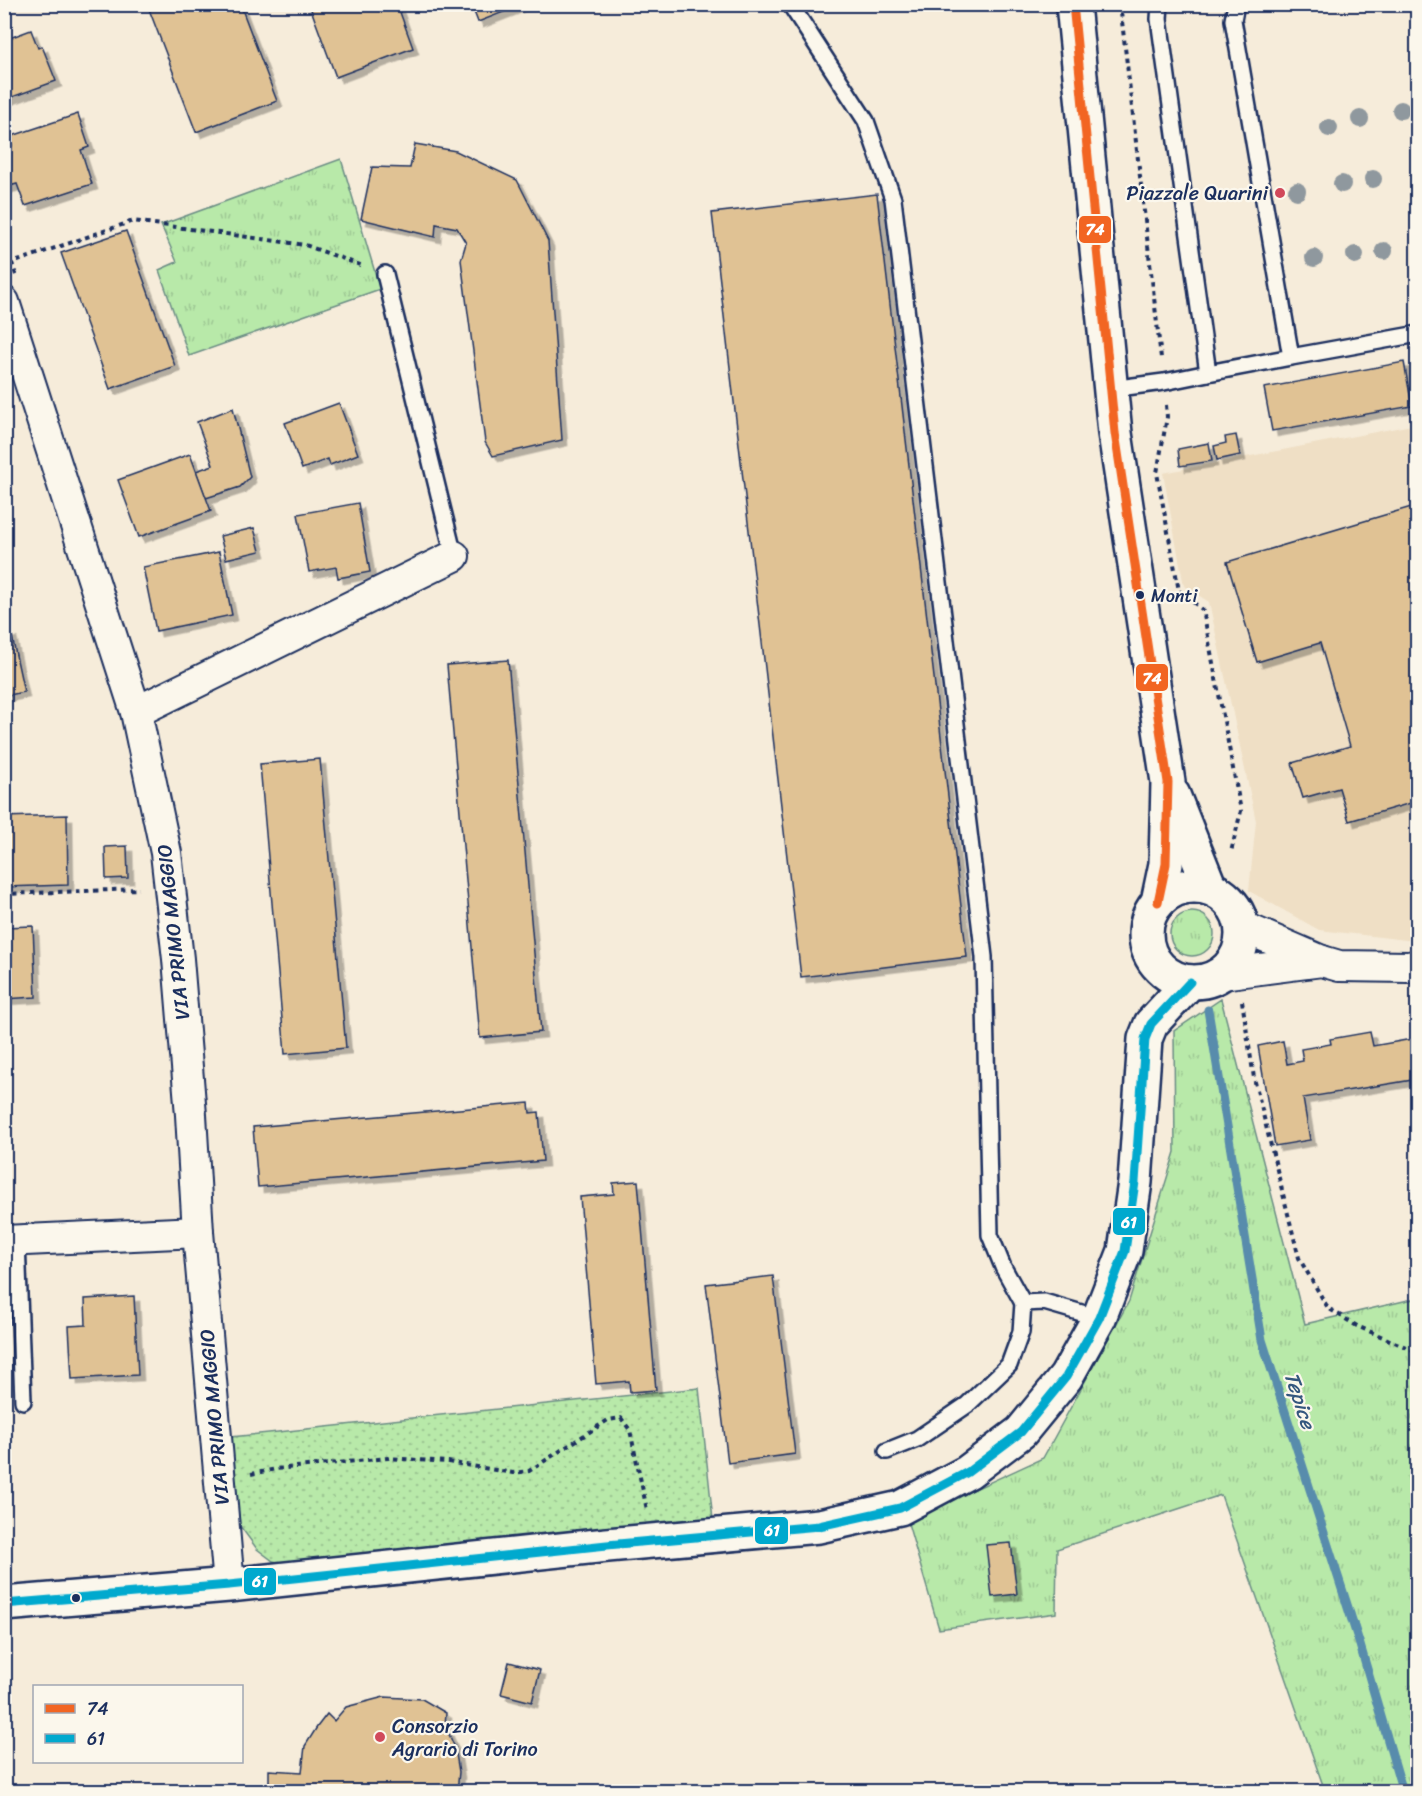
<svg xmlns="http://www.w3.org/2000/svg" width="1422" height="1796" viewBox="0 0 1422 1796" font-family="Sriracha,sans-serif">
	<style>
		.built { fill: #efdfc5 }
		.grass { fill: url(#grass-tufts); stroke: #6a8c84; stroke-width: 1.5 }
		.park { fill: url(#park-dots); stroke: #6a8c84; stroke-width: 1.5 }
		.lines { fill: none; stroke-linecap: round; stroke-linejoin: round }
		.stream { stroke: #588cac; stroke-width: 9 }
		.building { fill: #e0c294; stroke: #1b2f5e; stroke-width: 1.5; filter: url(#shadow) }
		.lane-casing { stroke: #1b2f5e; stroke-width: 20 }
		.street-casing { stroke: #1b2f5e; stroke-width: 34 }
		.secondary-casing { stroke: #1b2f5e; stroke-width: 38 }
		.path { stroke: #1b2f5e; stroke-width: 4; stroke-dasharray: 4.5 4.5; stroke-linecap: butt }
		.lane { stroke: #fbf7ec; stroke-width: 15 }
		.street { stroke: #fbf7ec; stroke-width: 30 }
		.secondary { stroke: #fbf7ec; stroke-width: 33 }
		.bus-1-casing { stroke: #fbf7ec; stroke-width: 14 }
		.bus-2-casing { stroke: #fbf7ec; stroke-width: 14 }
		.bus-1 { stroke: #f26522; stroke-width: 9 }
		.bus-2 { stroke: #00a9ce; stroke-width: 9 }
		.tree { fill: #8f989e }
		.poi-dot { fill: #d1495b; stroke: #fbf7ec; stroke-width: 2 }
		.bus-dot { fill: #1b2f5e; stroke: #fbf7ec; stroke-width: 2 }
		.labels { text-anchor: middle; stroke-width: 4.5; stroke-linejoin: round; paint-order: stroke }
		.bus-label { font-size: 18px; fill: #1b2f5e; stroke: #fbf7ec; text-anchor: start }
		.poi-label { font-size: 20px; fill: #1b2f5e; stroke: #fbf7ec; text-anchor: end }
		.street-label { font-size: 20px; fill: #1b2f5e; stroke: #fbf7ec }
		.water-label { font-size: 21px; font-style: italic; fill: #34567e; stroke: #fbf7ec }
		.line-badge { stroke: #fbf7ec; stroke-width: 2 }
		.badge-label { font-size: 16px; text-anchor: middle; font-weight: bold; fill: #fff }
	</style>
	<defs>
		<pattern id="grass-tufts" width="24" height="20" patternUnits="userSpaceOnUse" patternTransform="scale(1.5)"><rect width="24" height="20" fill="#b8e9a9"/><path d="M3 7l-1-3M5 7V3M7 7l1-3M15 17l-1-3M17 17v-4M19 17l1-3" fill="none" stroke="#9ec894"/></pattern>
		<pattern id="park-dots" width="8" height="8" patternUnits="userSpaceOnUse" patternTransform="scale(1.5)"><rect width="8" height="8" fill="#b8e9a9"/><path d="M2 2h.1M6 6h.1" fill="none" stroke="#9ec894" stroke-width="1.8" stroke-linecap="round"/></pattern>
		<filter id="shadow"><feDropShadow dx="5.5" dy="5.5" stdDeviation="0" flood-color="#0004"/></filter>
	</defs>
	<rect width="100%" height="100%" fill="#f6ecda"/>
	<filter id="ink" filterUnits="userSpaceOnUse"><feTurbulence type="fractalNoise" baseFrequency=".0167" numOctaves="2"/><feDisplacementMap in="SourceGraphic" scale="12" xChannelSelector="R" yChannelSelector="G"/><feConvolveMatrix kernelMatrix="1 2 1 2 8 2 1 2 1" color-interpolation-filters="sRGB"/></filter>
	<g filter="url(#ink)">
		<!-- built -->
		<path class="built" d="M 1417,424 L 1417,940 L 1415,941 L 1319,930 L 1249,891 L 1256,821 L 1209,602 L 1184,586 L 1163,473 Z"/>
		<!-- grass -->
		<g class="grass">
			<path d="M 341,159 L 380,289 L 189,356 L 159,270 L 177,262 L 161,225 Z"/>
			<circle cx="1192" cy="934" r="22"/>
			<path d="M 1221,999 L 1305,1324 L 1417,1298 L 1417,1791 L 1325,1791 L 1221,1495 L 1057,1549 L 1056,1613 L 939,1629 L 907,1520 L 1043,1458 L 1129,1301 L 1175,1152 L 1174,1031 Z"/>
		</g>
		<!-- park -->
		<path class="park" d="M 699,1388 L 713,1520 L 286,1564 L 273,1561 L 257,1549 L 240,1526 L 231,1437 Z"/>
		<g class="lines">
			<!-- stream -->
			<path class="stream" d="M 1208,1010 L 1262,1340 L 1360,1645 L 1403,1792"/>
		</g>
		<!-- building -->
		<g class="building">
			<path d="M 147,4 L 240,4 L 277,101 L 196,132 Z"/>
			<path d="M 309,4 L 397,4 L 413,48 L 336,77 Z"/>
			<path d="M 471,4 L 524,4 L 478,22 Z"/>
			<path d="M 31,30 L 38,48 L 42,46 L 56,81 L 4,100 L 4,40 Z"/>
			<path d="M 78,114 L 89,147 L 81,150 L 92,184 L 25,206 L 17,184 L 6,187 L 4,182 L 4,152 L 12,146 L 9,137 Z"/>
			<path d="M 415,144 L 456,151 L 517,180 L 548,241 L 562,440 L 493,456 L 485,442 L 461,260 L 466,243 L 457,228 L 436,224 L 435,237 L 361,219 L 372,167 L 410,168 Z"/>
			<path d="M 877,194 L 967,957 L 801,977 L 712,213 Z"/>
			<path d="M 126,231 L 175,366 L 110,389 L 61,253 Z"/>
			<path d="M 1404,362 L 1412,406 L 1272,431 L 1264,388 Z"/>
			<path d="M 339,403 L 358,454 L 330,465 L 328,459 L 302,469 L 285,423 Z"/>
			<path d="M 233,408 L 250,477 L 240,487 L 206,498 L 196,471 L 213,465 L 197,422 Z"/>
			<path d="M 1236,435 L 1240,455 L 1217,460 L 1214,446 L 1226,443 L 1225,437 Z"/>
			<path d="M 1209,443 L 1212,461 L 1180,466 L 1178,449 Z"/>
			<path d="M 190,454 L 211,511 L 139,537 L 118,480 Z"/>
			<path d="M 358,503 L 370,572 L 338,578 L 336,567 L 309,572 L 298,514 Z"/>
			<path d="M 1418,505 L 1418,801 L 1349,821 L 1339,788 L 1303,798 L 1292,763 L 1350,746 L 1320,643 L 1257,662 L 1227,562 Z"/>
			<path d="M 254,528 L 260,551 L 226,559 L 220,536 Z"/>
			<path d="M 219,552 L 232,615 L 156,631 L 143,567 Z"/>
			<path d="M 11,632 L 24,692 L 4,696 L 4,633 Z"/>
			<path d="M 508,660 L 541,1032 L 480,1038 L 447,665 Z"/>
			<path d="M 320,759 L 346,1048 L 285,1054 L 260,764 Z"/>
			<path d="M 67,815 L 68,885 L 4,887 L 4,817 Z"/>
			<path d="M 127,846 L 128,878 L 106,879 L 105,847 Z"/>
			<path d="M 33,926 L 36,997 L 4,999 L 4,927 Z"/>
			<path d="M 1370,1032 L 1373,1046 L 1418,1038 L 1418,1079 L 1303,1098 L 1310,1140 L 1275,1146 L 1258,1046 L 1283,1041 L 1287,1064 L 1303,1061 L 1301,1049 L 1331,1044 L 1330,1039 Z"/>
			<path d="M 529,1103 L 530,1113 L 539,1112 L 543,1161 L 258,1187 L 253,1127 Z"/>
			<path d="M 638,1181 L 656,1390 L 630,1392 L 629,1381 L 596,1384 L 580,1197 L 614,1194 L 613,1183 Z"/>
			<path d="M 773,1276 L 795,1454 L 728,1463 L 706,1284 Z"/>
			<path d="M 134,1296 L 138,1375 L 72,1379 L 69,1326 L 86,1325 L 85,1299 Z"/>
			<path d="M 1011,1543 L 1017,1594 L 992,1597 L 986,1545 Z"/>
			<path d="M 509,1662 L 540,1670 L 532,1702 L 501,1694 Z"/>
			<path d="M 384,1697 L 422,1699 L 446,1713 L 445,1725 L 455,1748 L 459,1772 L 457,1792 L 269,1792 L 269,1770 L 302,1772 L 305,1746 L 317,1727 L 327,1714 L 334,1721 L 346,1707 Z"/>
		</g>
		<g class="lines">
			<defs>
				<g id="lane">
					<path d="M 790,4 L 866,121 L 893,199 L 984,957 L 990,1235 L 1003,1267 L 1023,1303"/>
					<path d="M 1160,4 L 1159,19 L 1208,373 L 1291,357 L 1233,20 L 1236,4"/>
					<path d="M 385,274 L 454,556"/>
					<path d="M 1291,357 L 1418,334"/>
					<path d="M 1111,389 L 1164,382 L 1208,373"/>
					<path d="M 17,1241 L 23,1401"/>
					<path d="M 887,1451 L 917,1439 L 967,1405 L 1009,1365 L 1021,1332 L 1023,1303 L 1044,1302 L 1099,1318"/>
				</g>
				<g id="street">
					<path d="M 4,302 L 136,712 L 166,853 L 178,959 L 191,1115 L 198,1232 L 229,1585"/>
					<path d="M 136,712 L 454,556"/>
					<path d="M 1241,926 L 1322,961 L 1339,966 L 1409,967 L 1418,965"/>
					<path d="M 1221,974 L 1322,961"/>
					<path d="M 4,1241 L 198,1232"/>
				</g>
				<g id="secondary">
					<path d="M 1073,4 L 1115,433 L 1168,782 L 1166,864 L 1158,902"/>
					<path d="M 1173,795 L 1210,888"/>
					<circle cx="1194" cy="934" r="48"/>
					<path d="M 4,1604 L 229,1585 L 607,1545 L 819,1526 L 900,1508 L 968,1472 L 1021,1432 L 1066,1377 L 1099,1318 L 1125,1251 L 1135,1182 L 1145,1039 L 1151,1024 L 1190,982"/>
				</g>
			</defs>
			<!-- lane casing -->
			<use href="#lane" class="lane-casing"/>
			<!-- street casing -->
			<use href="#street" class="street-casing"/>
			<!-- secondary casing -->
			<use href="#secondary" class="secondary-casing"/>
			<!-- path -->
			<g class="path">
				<path d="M 1120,4 L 1161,358"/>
				<path d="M 16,275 L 12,263 L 133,221 L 305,245 L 363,266"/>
				<path d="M 1166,405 L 1167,417 L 1157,473 L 1179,591 L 1203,610 L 1241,811 L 1231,852"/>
				<path d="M 4,894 L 139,889"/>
				<path d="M 1242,1001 L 1254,1078 L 1299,1258 L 1328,1308 L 1357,1326 L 1413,1350 L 1418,1354"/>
				<path d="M 251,1474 L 276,1469 L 388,1458 L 448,1462 L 513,1473 L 529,1471 L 608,1420 L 621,1418 L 630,1430 L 647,1510"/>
			</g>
			<!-- lane -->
			<use href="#lane" class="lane"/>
			<!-- street -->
			<use href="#street" class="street"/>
			<!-- secondary -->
			<use href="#secondary" class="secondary"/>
			<defs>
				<path id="bus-1" d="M 1073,4 L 1115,433 L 1168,782 L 1166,864 L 1158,902"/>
				<path id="bus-2" d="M 4,1604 L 229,1585 L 607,1545 L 819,1526 L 900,1508 L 968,1472 L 1021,1432 L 1066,1377 L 1099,1318 L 1125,1251 L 1135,1182 L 1145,1039 L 1151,1024 L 1190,982"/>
			</defs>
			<!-- bus-1 casing -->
			<use href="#bus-1" class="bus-1-casing"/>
			<!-- bus-2 casing -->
			<use href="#bus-2" class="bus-2-casing"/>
			<!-- bus-1 -->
			<use href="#bus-1" class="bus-1"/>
			<!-- bus-2 -->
			<use href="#bus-2" class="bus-2"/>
		</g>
		<!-- trees -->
		<g class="tree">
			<circle cx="1401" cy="110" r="9"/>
			<circle cx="1360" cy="119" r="9"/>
			<circle cx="1329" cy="128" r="9"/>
			<circle cx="1373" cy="179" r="9"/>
			<circle cx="1342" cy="184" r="9"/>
			<circle cx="1297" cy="191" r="9"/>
			<circle cx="1384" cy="251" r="9"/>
			<circle cx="1355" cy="255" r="9"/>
			<circle cx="1314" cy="258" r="9"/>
		</g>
	</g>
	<!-- markers -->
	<g class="poi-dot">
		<circle cx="1280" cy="193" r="6"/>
		<circle cx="380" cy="1737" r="6"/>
	</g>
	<g class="bus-dot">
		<circle cx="1140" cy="595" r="5"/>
		<circle cx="76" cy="1598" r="5"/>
	</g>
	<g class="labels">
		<!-- bus labels -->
		<g class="bus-label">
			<text x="1151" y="602">Monti</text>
		</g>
		<!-- poi labels -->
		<g class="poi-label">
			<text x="1268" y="200">Piazzale Quarini</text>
			<text x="392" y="1733" text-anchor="start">Consorzio<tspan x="392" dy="23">Agrario di Torino</tspan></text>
		</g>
		<!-- street labels -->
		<g class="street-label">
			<text transform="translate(173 932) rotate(-96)" y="7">VIA PRIMO MAGGIO</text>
			<text transform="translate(214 1417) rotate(-95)" y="7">VIA PRIMO MAGGIO</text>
		</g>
		<!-- water labels -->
		<g class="water-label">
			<text transform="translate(1300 1400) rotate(72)" y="7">Tepice</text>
		</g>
	</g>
	<g class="line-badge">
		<rect x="1078" y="215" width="34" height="29" rx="6" fill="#f26522"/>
		<rect x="1135" y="663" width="34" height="29" rx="6" fill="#f26522"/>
		<rect x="1112" y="1207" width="34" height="29" rx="6" fill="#00a9ce"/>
		<rect x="754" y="1516" width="35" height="29" rx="6" fill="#00a9ce"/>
		<rect x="243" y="1567" width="34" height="29" rx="6" fill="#00a9ce"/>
	</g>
	<g class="badge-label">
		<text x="1095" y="235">74</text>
		<text x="1152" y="684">74</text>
		<text x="1129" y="1228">61</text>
		<text x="772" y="1536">61</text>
		<text x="260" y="1587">61</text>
	</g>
	<!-- margin -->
	<rect width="1422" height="1796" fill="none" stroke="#fbf7ec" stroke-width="24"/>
	<rect x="12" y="12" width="1398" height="1772" fill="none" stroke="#1b2f5e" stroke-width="2" filter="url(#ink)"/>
	<!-- legend -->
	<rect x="33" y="1685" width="210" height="78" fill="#fbf7ec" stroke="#a1a7b3" stroke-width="1.5"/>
	<rect x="45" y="1704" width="30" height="9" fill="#f26522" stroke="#a1a7b3" stroke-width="1.5"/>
	<text x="87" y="1715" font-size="18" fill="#1b2f5e">74</text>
	<rect x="45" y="1734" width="30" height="9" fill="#00a9ce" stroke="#a1a7b3" stroke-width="1.5"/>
	<text x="87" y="1745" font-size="18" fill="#1b2f5e">61</text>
</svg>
